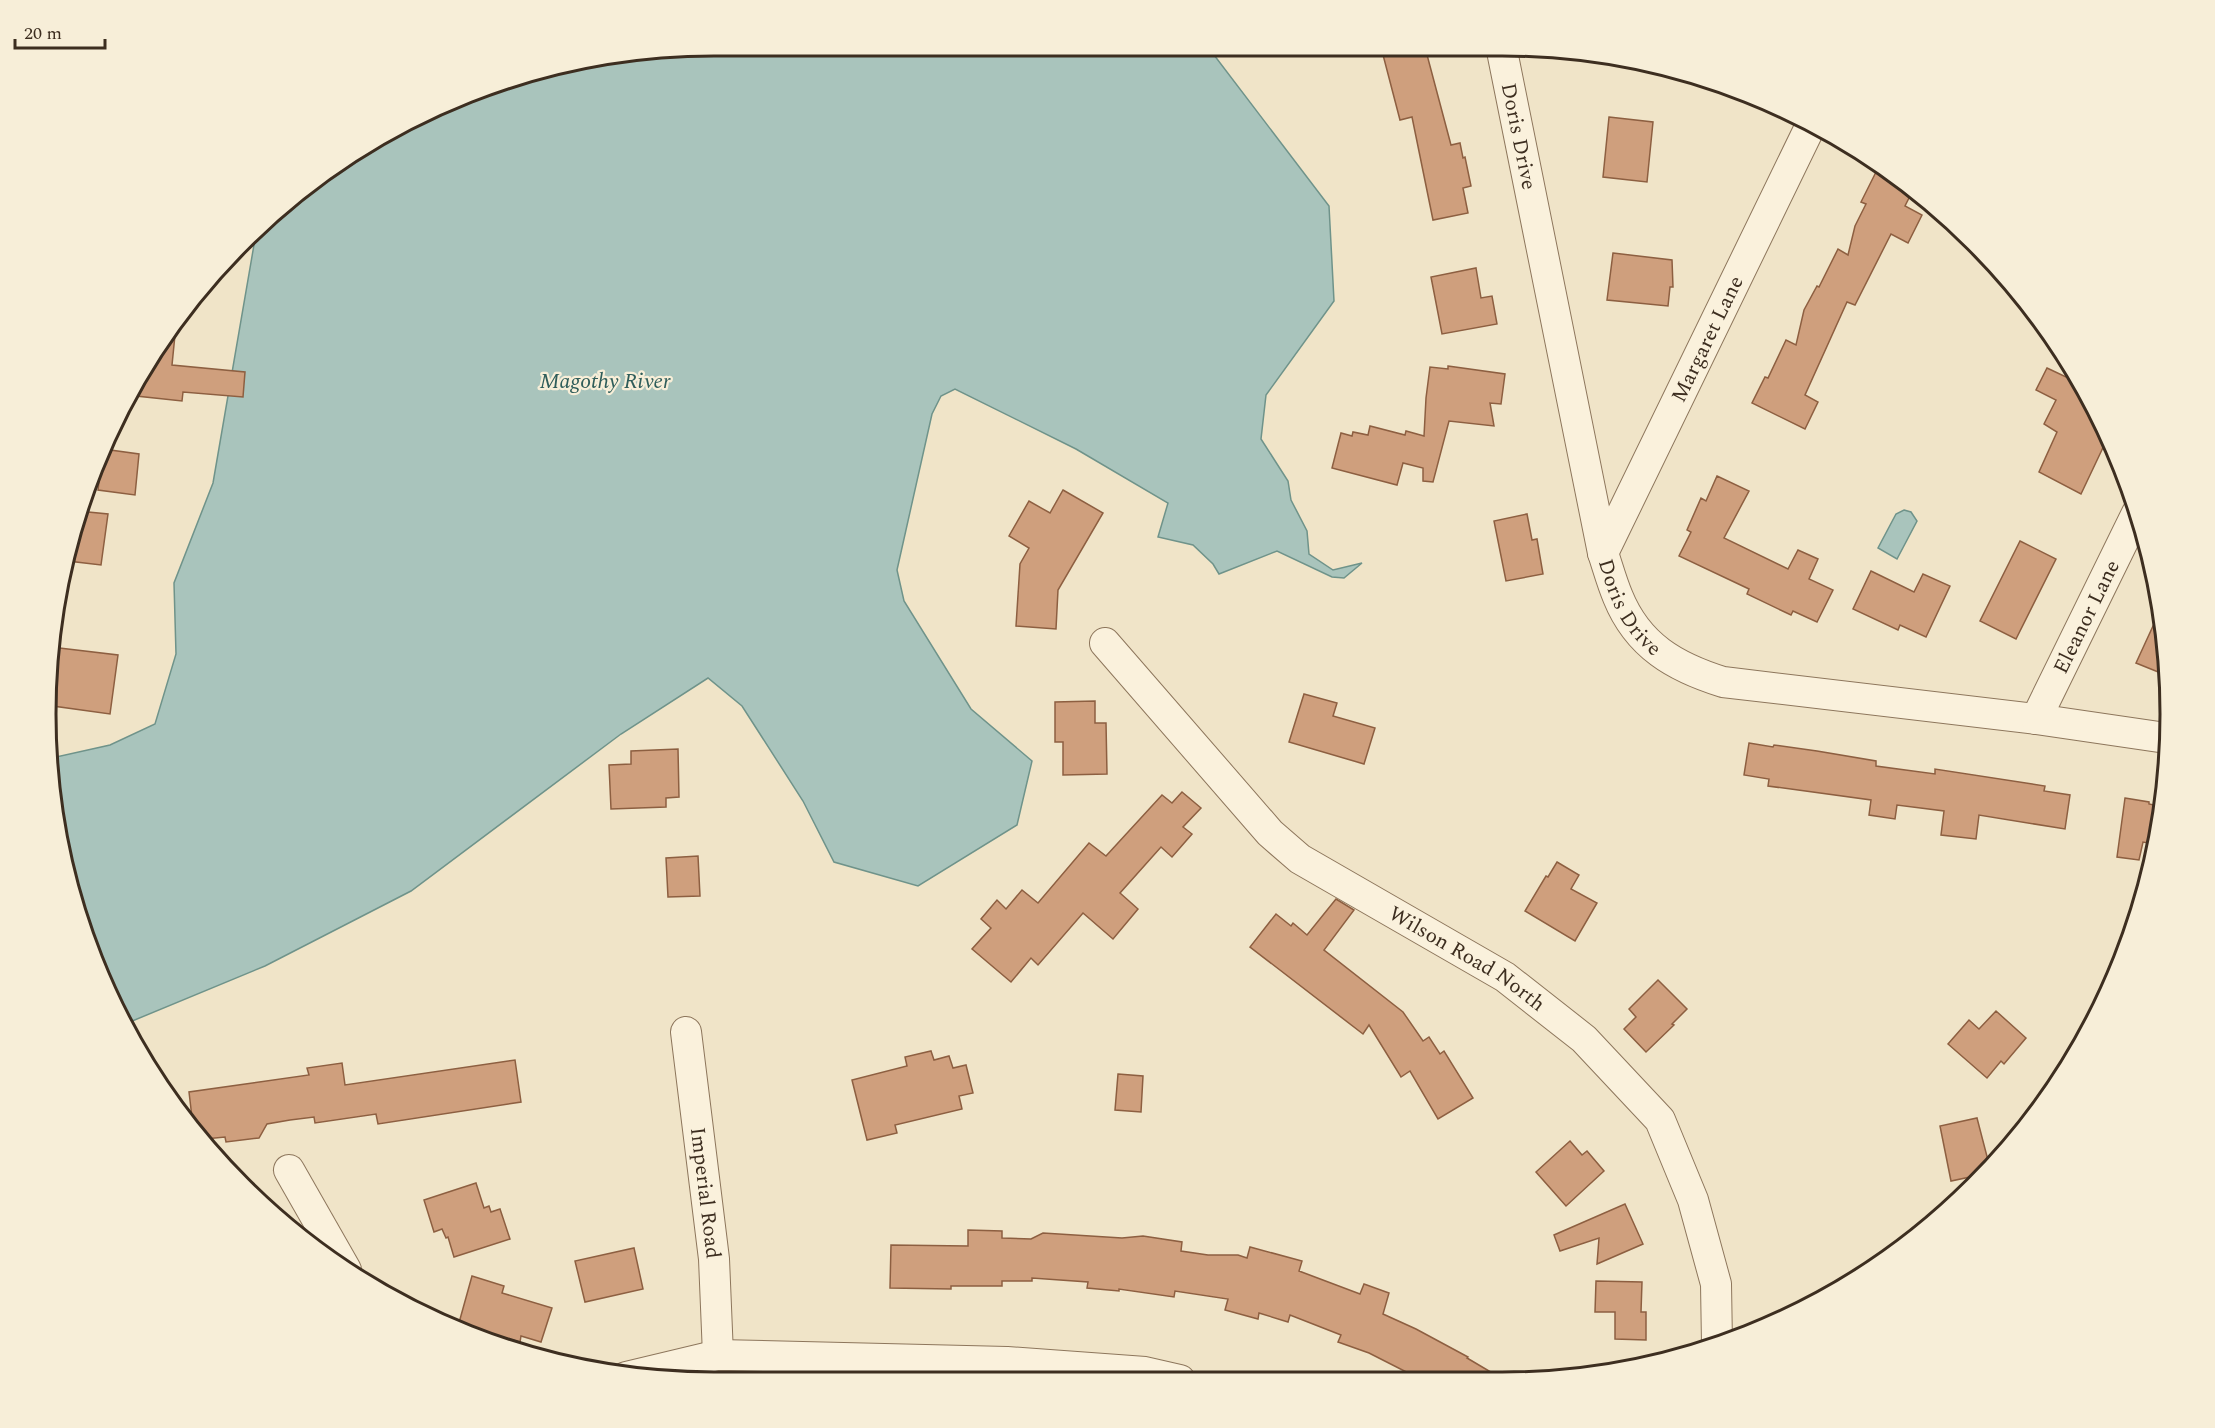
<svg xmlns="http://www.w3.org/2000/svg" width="2215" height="1428" viewBox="0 0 2215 1428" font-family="Spectral,serif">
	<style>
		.water { fill: #a9c4bc; stroke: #6f938a; stroke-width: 1.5 }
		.building { fill: #cf9f7d; stroke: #8d5f41; stroke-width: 1.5 }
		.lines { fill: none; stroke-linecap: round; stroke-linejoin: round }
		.minor-casing { stroke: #8d765c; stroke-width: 32 }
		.minor { stroke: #faf1dc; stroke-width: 30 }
		.labels { text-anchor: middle; stroke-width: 4.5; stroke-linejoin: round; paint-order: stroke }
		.street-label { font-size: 21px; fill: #3d2e20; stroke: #f7eed8 }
		.water-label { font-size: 22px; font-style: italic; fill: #2f5d5a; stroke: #f7eed8 }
		.rim { fill: none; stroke: #3d2e20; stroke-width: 3 }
	</style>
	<rect width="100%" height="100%" fill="#f0e4c8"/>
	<!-- water -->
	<g class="water">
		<path d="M 626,51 L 1211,51 L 1329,206 L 1334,301 L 1266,395 L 1261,439 L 1288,481 L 1291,500 L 1307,531 L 1309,554 L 1333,570 L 1362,563 L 1344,578 L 1332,577 L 1277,551 L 1219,574 L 1213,564 L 1193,545 L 1158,537 L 1168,503 L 1076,449 L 955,389 L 941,396 L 932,414 L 897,570 L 904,601 L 971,709 L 1032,761 L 1017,825 L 918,886 L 834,862 L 803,801 L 742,706 L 708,678 L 621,734 L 411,891 L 265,966 L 125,1024 L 96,970 L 68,887 L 47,759 L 110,745 L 155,724 L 176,654 L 174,583 L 213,483 L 255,239 L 251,235 L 273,211 L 342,158 L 499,80 Z"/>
		<path d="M 1904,510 L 1911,512 L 1917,521 L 1897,559 L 1878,548 L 1896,514 Z"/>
	</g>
	<!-- building -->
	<g class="building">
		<path d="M 1382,51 L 1426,51 L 1451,145 L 1460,143 L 1463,158 L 1465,157 L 1471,186 L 1463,188 L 1468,213 L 1433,220 L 1412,117 L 1400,120 Z"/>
		<path d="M 1609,117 L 1653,122 L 1647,182 L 1603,177 Z"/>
		<path d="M 1879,166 L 1913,190 L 1905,206 L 1922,215 L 1908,243 L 1891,234 L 1855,305 L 1847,302 L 1805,395 L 1818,402 L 1805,429 L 1752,403 L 1765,377 L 1768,378 L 1786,340 L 1796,345 L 1804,310 L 1817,286 L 1819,287 L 1838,249 L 1848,255 L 1855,226 L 1866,204 L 1861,202 Z"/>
		<path d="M 1613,253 L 1672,260 L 1673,287 L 1670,287 L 1668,306 L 1607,300 Z"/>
		<path d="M 1476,268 L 1481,298 L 1492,296 L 1497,324 L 1442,334 L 1431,277 Z"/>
		<path d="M 177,315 L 172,365 L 245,372 L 243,397 L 183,392 L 182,401 L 127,395 L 134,380 Z"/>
		<path d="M 1448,366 L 1505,374 L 1501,404 L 1490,403 L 1494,426 L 1449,421 L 1433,482 L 1423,481 L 1423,468 L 1403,463 L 1397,485 L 1332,468 L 1341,433 L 1352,436 L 1353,432 L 1368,435 L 1370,426 L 1405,435 L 1406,431 L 1424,436 L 1426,398 L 1430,367 L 1448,369 Z"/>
		<path d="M 2047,368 L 2079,383 L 2101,418 L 2108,437 L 2081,494 L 2039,472 L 2057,432 L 2044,424 L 2056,400 L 2036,390 Z"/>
		<path d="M 103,449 L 139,454 L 135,495 L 98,490 Z"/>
		<path d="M 1717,476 L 1749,491 L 1724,538 L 1788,569 L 1798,550 L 1818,559 L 1809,579 L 1833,590 L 1817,622 L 1793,611 L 1791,615 L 1747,594 L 1749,589 L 1679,556 L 1691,532 L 1687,530 L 1701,498 L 1706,501 Z"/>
		<path d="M 1063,490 L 1103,513 L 1058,590 L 1056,629 L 1016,626 L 1020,564 L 1029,548 L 1009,536 L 1029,501 L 1050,513 Z"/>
		<path d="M 78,511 L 108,514 L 101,565 L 68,561 Z"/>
		<path d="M 1527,514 L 1532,540 L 1537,539 L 1543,574 L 1506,581 L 1494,521 Z"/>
		<path d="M 2020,541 L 2056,559 L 2016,639 L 1980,621 Z"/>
		<path d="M 1871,571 L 1914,592 L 1923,574 L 1950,586 L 1926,637 L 1900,625 L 1898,630 L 1853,609 Z"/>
		<path d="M 2159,613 L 2169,670 L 2168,676 L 2136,663 Z"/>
		<path d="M 51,647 L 118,655 L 110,714 L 53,706 L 54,680 L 46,679 Z"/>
		<path d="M 1304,694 L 1337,703 L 1333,716 L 1375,728 L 1364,764 L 1289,742 Z"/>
		<path d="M 1095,701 L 1095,723 L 1106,723 L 1107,774 L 1063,775 L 1063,742 L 1055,742 L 1055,702 Z"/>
		<path d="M 1749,743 L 1773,747 L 1774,745 L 1817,751 L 1876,761 L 1876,766 L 1935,774 L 1935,769 L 2045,786 L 2044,791 L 2070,795 L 2065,829 L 1979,815 L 1976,839 L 1941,835 L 1944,811 L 1897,805 L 1895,819 L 1869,815 L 1871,800 L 1768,786 L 1769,779 L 1744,775 Z"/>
		<path d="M 678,749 L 679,797 L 666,798 L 666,807 L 611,809 L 609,765 L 631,764 L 631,751 Z"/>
		<path d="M 1182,792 L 1201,808 L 1183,827 L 1192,834 L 1172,857 L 1161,847 L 1120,893 L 1138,909 L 1113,939 L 1083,913 L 1038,965 L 1031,958 L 1011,982 L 972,949 L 991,928 L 981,919 L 997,900 L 1006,909 L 1022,890 L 1038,903 L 1089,843 L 1106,856 L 1162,795 L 1172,803 Z"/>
		<path d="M 2125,798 L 2149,802 L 2149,804 L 2154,805 L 2154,809 L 2162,810 L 2154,844 L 2143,842 L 2139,860 L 2117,857 Z"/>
		<path d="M 698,856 L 700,896 L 668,897 L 666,858 Z"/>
		<path d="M 1557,862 L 1579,875 L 1571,889 L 1597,903 L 1575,941 L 1525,911 L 1546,876 L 1548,877 Z"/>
		<path d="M 1336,899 L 1354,910 L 1324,950 L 1403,1012 L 1423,1041 L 1429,1037 L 1440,1054 L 1444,1051 L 1473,1098 L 1438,1119 L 1410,1071 L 1401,1077 L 1369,1025 L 1363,1034 L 1250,947 L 1276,914 L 1291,926 L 1293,923 L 1307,935 Z"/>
		<path d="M 1658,980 L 1687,1009 L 1672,1024 L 1674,1025 L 1646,1052 L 1624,1029 L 1636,1017 L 1629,1009 Z"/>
		<path d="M 1996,1011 L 2026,1038 L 2004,1064 L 2001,1061 L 1987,1078 L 1948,1044 L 1969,1020 L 1979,1029 Z"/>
		<path d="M 931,1051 L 934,1060 L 949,1056 L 953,1068 L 966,1065 L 973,1093 L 959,1096 L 962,1109 L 895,1125 L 897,1133 L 867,1140 L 852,1080 L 907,1066 L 905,1057 Z"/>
		<path d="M 515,1060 L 521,1102 L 378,1124 L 376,1114 L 315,1123 L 314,1117 L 290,1120 L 267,1124 L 259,1138 L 226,1142 L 225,1137 L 205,1139 L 193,1126 L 189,1092 L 309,1075 L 307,1068 L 342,1063 L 345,1085 Z"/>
		<path d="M 1118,1074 L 1143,1076 L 1141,1112 L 1115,1110 Z"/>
		<path d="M 1977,1118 L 1990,1168 L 1984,1174 L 1951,1181 L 1940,1126 Z"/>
		<path d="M 1570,1141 L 1582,1155 L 1587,1151 L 1604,1171 L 1566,1206 L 1536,1172 Z"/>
		<path d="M 476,1183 L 484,1208 L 489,1206 L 491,1212 L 500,1209 L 510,1239 L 454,1257 L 448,1237 L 446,1238 L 442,1229 L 434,1232 L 424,1200 Z"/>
		<path d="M 1625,1204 L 1643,1244 L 1597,1264 L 1599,1238 L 1560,1251 L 1554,1235 Z"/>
		<path d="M 968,1230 L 1002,1231 L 1002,1238 L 1031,1239 L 1043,1233 L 1122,1238 L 1143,1236 L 1182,1242 L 1181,1251 L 1208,1255 L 1238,1255 L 1247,1258 L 1250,1247 L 1302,1261 L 1299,1271 L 1360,1294 L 1364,1284 L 1389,1293 L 1383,1314 L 1416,1329 L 1468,1357 L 1467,1358 L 1506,1381 L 1424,1381 L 1369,1353 L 1338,1342 L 1341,1335 L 1290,1315 L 1288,1322 L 1259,1313 L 1258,1319 L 1225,1310 L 1228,1299 L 1175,1291 L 1174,1297 L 1119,1289 L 1119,1291 L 1087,1288 L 1088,1282 L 1032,1278 L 1032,1281 L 1002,1281 L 1002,1286 L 951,1286 L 951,1289 L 890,1288 L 891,1245 L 968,1246 Z"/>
		<path d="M 634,1248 L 643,1289 L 585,1302 L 575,1261 Z"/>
		<path d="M 472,1276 L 504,1286 L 502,1293 L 552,1308 L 541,1342 L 521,1336 L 520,1342 L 491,1334 L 490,1339 L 457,1330 Z"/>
		<path d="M 1596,1281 L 1642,1282 L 1641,1312 L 1646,1312 L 1646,1340 L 1615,1339 L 1615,1312 L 1595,1312 Z"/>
	</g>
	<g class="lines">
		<defs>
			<g id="minor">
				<path id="s1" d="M 1502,51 L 1603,553 C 1608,568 1612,583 1618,597 C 1638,646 1675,667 1723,682 L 2036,719 L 2166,738"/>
				<path id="s2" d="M 1603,553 L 1812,123"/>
				<path id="s3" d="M 1105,643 L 1270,833 L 1300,859 L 1505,977 L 1584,1039 L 1660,1120 L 1693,1200 L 1716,1284 L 1717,1344"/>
				<path id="s4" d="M 2036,719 L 2137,513"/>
				<path id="s5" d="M 686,1032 L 714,1259 L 718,1355"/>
				<path d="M 289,1170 L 346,1270"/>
				<path d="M 626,1377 L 718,1355 L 1007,1362 L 1145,1372 L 1180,1380"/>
			</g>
		</defs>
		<!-- minor casing -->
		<use href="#minor" class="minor-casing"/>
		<!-- minor -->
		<use href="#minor" class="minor"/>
	</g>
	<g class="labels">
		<!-- street labels -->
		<g class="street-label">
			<text dy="7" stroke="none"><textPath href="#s1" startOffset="87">Doris Drive</textPath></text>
			<text dy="7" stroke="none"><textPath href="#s2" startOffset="238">Margaret Lane</textPath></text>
			<text dy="7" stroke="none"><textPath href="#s1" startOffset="573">Doris Drive</textPath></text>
			<text dy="7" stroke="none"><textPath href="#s4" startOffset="114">Eleanor Lane</textPath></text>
			<text dy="7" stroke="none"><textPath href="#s3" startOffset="486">Wilson Road North</textPath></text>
			<text dy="7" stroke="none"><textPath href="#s5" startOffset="162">Imperial Road</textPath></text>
		</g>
		<!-- water labels -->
		<g class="water-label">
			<text x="605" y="388">Magothy River</text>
		</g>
	</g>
	<!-- crop -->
	<path d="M0 0H2215V1428H0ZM714 56H1502A658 658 0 0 1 2160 714V714A658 658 0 0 1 1502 1372H714A658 658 0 0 1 56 714V714A658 658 0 0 1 714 56Z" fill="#f7eed8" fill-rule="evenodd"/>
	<path class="rim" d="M714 56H1502A658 658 0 0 1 2160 714V714A658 658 0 0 1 1502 1372H714A658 658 0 0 1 56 714V714A658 658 0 0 1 714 56Z"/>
	<!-- scale -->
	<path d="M15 39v9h90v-9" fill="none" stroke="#3d2e20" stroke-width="3"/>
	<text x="24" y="39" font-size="18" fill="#3d2e20" stroke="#f7eed8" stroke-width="4.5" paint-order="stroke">20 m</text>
</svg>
